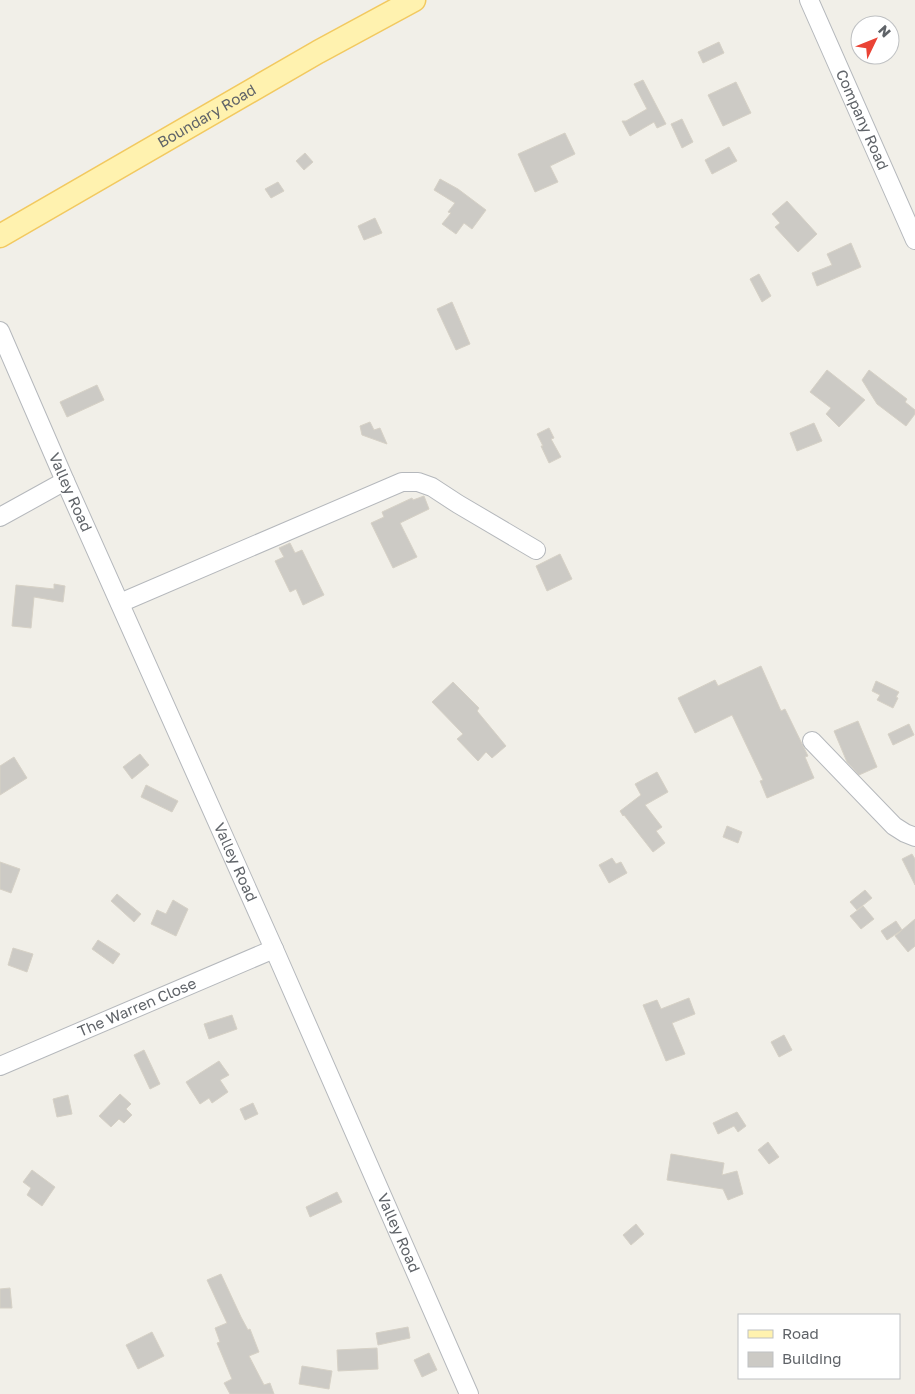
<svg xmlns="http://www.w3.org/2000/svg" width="915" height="1394" viewBox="0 0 915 1394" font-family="'Golos Text',sans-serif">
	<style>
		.building { fill: #cccac5; stroke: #d6d1c6 }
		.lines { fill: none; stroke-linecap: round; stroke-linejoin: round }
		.minor-casing { stroke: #b5b8bc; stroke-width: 20 }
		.major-casing { stroke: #f2c960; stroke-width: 25 }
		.minor { stroke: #fff; stroke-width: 18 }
		.major { stroke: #fff2af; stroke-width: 22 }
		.labels { text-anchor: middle; stroke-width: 4; stroke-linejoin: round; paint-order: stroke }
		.street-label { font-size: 15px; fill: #5f6368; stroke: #fff }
	</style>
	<rect width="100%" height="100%" fill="#f1efe8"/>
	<!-- building -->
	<g class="building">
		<path d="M 719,42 L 724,53 L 703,63 L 698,52 Z"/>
		<path d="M 643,80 L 666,124 L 657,128 L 654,122 L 630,136 L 622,121 L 626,121 L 647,109 L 634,84 Z"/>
		<path d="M 736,82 L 751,113 L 723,126 L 708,95 Z"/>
		<path d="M 682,119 L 693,142 L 682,148 L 671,124 Z"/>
		<path d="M 565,133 L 575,154 L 550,166 L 558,182 L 535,192 L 518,154 Z"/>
		<path d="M 729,147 L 737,161 L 712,174 L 705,160 Z"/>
		<path d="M 305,153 L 313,162 L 304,170 L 296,161 Z"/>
		<path d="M 440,179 L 458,189 L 486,210 L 472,229 L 464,223 L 456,234 L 442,224 L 451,213 L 448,212 L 455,203 L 434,190 Z"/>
		<path d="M 278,182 L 284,191 L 271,198 L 265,189 Z"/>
		<path d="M 787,201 L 817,234 L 798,252 L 775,227 L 780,223 L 772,214 Z"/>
		<path d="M 375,218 L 382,233 L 364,240 L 358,226 Z"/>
		<path d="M 851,243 L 861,267 L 817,286 L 812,273 L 832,265 L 827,254 Z"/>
		<path d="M 759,274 L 771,296 L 762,302 L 750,279 Z"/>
		<path d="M 452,302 L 470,344 L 456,350 L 437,309 Z"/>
		<path d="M 827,370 L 865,400 L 839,427 L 826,414 L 831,408 L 810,392 Z"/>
		<path d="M 869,370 L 907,399 L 905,402 L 915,410 L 915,414 L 906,426 L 877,404 L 862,380 Z"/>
		<path d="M 97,385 L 104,400 L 67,417 L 60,402 Z"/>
		<path d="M 370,422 L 374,430 L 380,428 L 387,444 L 362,435 L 360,426 Z"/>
		<path d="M 814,423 L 822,441 L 797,451 L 790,433 Z"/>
		<path d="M 549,428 L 554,438 L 551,439 L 561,457 L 549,463 L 541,446 L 543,446 L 537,434 Z"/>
		<path d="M 424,496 L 429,509 L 400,523 L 417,557 L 393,568 L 371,523 L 384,517 L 382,512 L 412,498 L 413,500 Z"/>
		<path d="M 290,543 L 295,553 L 302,550 L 324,595 L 303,605 L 296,589 L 290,592 L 275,561 L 284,557 L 279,548 Z"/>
		<path d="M 560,554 L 572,579 L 547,591 L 536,566 Z"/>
		<path d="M 54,584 L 65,586 L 63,602 L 34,597 L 31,628 L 12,626 L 16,585 L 54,589 Z"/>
		<path d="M 761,666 L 781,711 L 785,709 L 808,756 L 805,757 L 814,778 L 767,798 L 760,781 L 763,780 L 732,715 L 695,733 L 678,698 L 715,680 L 718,686 Z"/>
		<path d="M 876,681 L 899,692 L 896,697 L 898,698 L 893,708 L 877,700 L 880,695 L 872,691 Z"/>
		<path d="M 453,682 L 479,708 L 477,711 L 506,746 L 492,758 L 486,752 L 478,761 L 457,739 L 463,734 L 432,702 Z"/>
		<path d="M 858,721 L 877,767 L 859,775 L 847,762 L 834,731 Z"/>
		<path d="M 909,724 L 914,735 L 893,745 L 888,734 Z"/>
		<path d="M 140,754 L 149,765 L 132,779 L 123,767 Z"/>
		<path d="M 14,757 L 27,778 L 0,795 L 0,766 Z"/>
		<path d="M 657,772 L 668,792 L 645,805 L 662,827 L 656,831 L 665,843 L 653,852 L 624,815 L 623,816 L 620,811 L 641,795 L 635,784 Z"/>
		<path d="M 146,785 L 178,801 L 172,812 L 141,797 Z"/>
		<path d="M 727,826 L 742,832 L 738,843 L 723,837 Z"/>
		<path d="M 912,854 L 915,859 L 915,885 L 902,859 Z"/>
		<path d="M 612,858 L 616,864 L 621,862 L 627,873 L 609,883 L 599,865 Z"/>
		<path d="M 0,862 L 20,869 L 11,893 L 0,889 Z"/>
		<path d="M 865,890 L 872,898 L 857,910 L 850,902 Z"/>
		<path d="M 117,894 L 141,914 L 134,922 L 111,901 Z"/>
		<path d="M 173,900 L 188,909 L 176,936 L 151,924 L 157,910 L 166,914 Z"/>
		<path d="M 863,906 L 874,919 L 861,929 L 850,916 Z"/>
		<path d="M 915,919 L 915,946 L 908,952 L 895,936 Z"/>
		<path d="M 896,921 L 902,930 L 887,940 L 881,931 Z"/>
		<path d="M 98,940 L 120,954 L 113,964 L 92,949 Z"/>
		<path d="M 13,948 L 33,954 L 27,972 L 8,965 Z"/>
		<path d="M 689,998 L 695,1014 L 672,1023 L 685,1054 L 666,1061 L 643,1005 L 657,1000 L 661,1009 Z"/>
		<path d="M 232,1015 L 237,1029 L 209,1039 L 204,1024 Z"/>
		<path d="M 784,1035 L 792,1050 L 779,1057 L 771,1042 Z"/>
		<path d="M 144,1050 L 160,1084 L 150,1089 L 134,1055 Z"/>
		<path d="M 219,1061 L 229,1075 L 220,1080 L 228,1092 L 212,1103 L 209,1098 L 200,1104 L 186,1082 Z"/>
		<path d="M 120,1094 L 131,1104 L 126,1109 L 132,1115 L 124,1123 L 119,1119 L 111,1127 L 99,1116 Z"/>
		<path d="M 68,1095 L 72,1114 L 57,1117 L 53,1099 Z"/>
		<path d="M 253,1103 L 258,1114 L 245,1120 L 240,1109 Z"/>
		<path d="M 737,1112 L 746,1126 L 738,1132 L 734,1126 L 718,1134 L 713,1123 Z"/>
		<path d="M 768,1142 L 779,1157 L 769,1164 L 758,1150 Z"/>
		<path d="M 671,1154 L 724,1163 L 722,1175 L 737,1171 L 743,1194 L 728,1200 L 723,1189 L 667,1180 Z"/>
		<path d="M 32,1170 L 55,1187 L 42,1206 L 27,1195 L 31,1188 L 23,1182 Z"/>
		<path d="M 337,1192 L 342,1202 L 310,1217 L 306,1207 Z"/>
		<path d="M 636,1224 L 644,1234 L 631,1245 L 623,1235 Z"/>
		<path d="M 221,1274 L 241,1317 L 248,1330 L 250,1329 L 259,1352 L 249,1356 L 264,1385 L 270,1383 L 274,1394 L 230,1394 L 224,1383 L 232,1379 L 217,1343 L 220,1342 L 215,1328 L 227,1323 L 207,1280 Z"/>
		<path d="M 10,1288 L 12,1308 L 0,1308 L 0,1289 Z"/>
		<path d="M 408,1327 L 410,1338 L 378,1345 L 376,1333 Z"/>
		<path d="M 152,1332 L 164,1356 L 138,1369 L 126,1345 Z"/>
		<path d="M 377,1348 L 378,1369 L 338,1371 L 337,1350 Z"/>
		<path d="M 429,1353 L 437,1370 L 422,1377 L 414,1360 Z"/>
		<path d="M 302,1366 L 332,1371 L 329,1389 L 299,1384 Z"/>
	</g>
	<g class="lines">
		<defs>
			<g id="minor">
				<path id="s1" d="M 809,0 L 915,240"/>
				<path id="s2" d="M 0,331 L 65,481 L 274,949 L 469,1394"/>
				<path d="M 0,517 L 65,481"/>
				<path d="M 120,603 L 402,482 L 418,482 L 432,487 L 458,504 L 536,550"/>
				<path d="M 812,741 L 894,826 L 905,833 L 915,837"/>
				<path id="s3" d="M 0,1066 L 274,949"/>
			</g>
			<g id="major">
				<path id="s4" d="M 0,236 L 318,52 L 414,0"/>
			</g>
		</defs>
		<!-- minor casing -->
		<use href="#minor" class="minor-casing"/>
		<!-- major casing -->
		<use href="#major" class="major-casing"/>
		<!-- minor -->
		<use href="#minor" class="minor"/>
		<!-- major -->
		<use href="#major" class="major"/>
	</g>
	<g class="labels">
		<!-- street labels -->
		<g class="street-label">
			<text dy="5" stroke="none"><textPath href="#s4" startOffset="239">Boundary Road</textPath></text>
			<text dy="5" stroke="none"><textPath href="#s1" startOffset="131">Company Road</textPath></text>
			<text dy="5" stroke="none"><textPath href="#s2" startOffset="176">Valley Road</textPath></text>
			<text dy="5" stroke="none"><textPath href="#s2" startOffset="581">Valley Road</textPath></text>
			<text dy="5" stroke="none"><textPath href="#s3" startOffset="149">The Warren Close</textPath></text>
			<text dy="5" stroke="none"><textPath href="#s2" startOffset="986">Valley Road</textPath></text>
		</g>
	</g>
	<!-- legend -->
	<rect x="738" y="1314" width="162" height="65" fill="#ffffff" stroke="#bfc1c3"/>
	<rect x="748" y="1330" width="25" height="8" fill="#fff2af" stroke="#bfc1c3"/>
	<text x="782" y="1339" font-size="15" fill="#5f6368">Road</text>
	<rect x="748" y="1352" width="25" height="15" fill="#cccac5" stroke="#bfc1c3"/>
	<text x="782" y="1364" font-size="15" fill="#5f6368">Building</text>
	<!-- north arrow -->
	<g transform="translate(875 40) rotate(47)"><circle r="24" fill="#ffffff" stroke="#bfc1c3"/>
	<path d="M0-4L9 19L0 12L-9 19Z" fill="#ea4335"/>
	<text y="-8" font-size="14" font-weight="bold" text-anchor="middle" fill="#5f6368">N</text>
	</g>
</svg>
